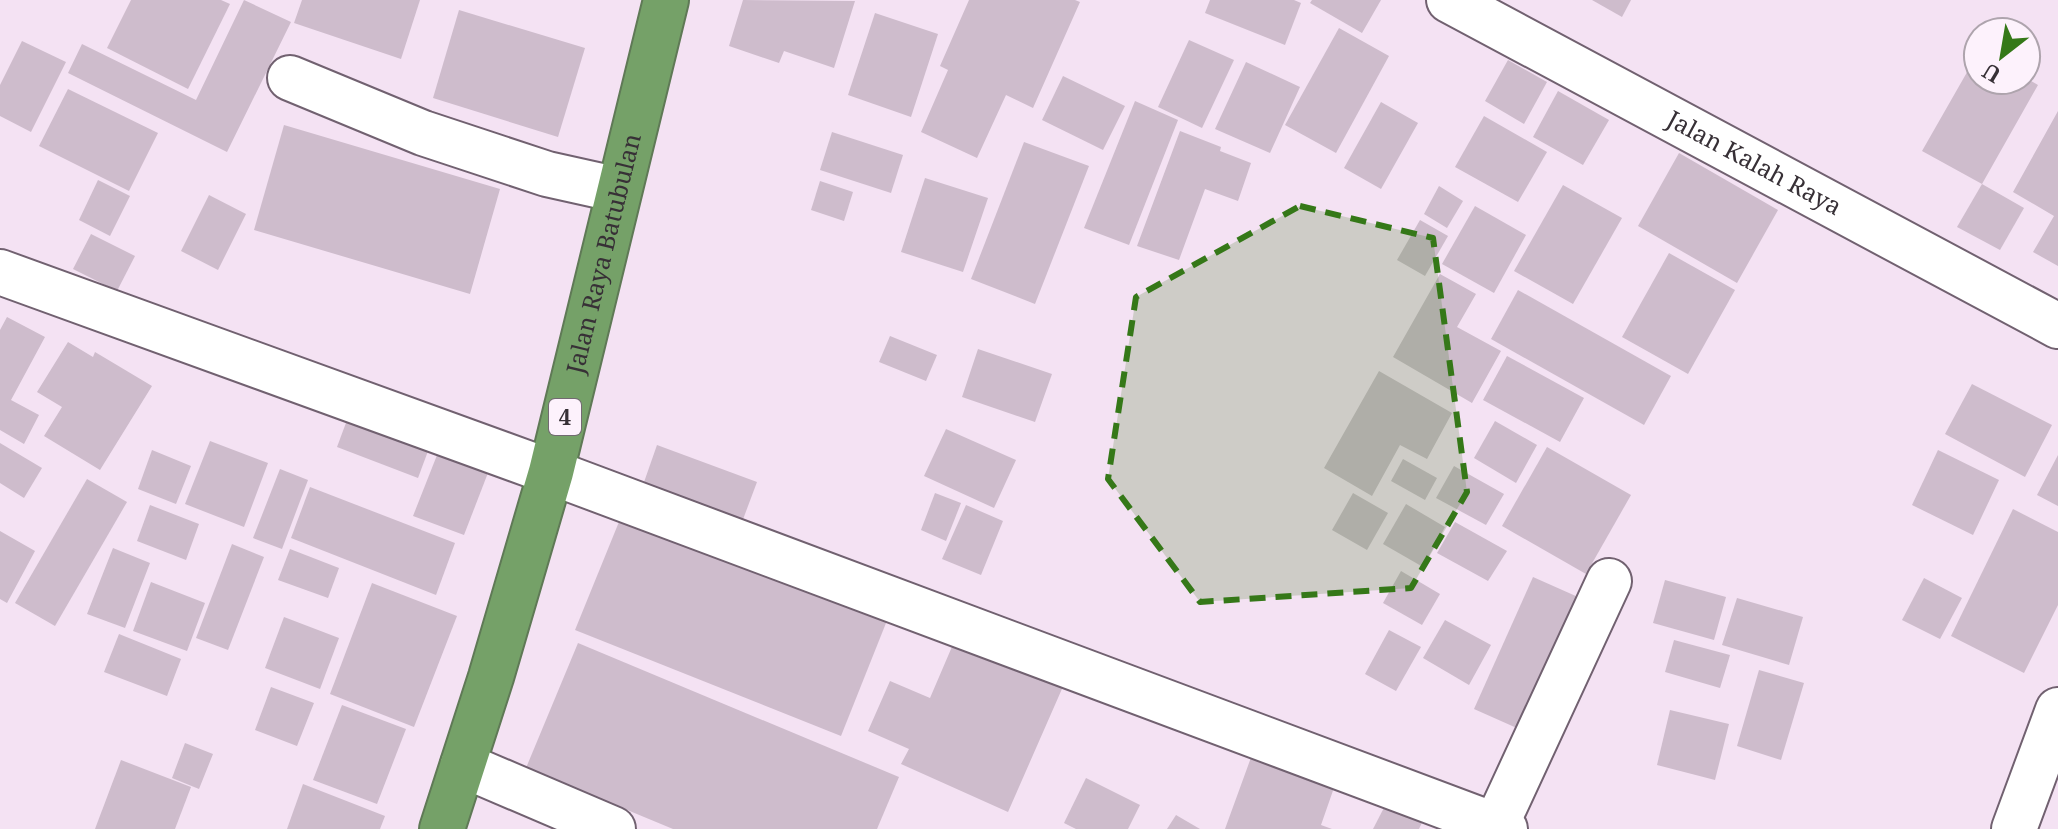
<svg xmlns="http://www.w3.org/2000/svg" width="2058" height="829" viewBox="0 0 2058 829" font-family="'Noto Serif',serif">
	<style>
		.building { fill: #cebccc }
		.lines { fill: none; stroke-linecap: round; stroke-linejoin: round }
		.minor-casing { stroke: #716170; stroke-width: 48 }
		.highway-casing { stroke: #5f7956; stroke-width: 48 }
		.minor { stroke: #fff; stroke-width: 44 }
		.highway { stroke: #75a168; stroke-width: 44 }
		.marked { fill: #357818; fill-opacity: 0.2; stroke: #357818; stroke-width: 6; stroke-dasharray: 16 10; stroke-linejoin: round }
		.labels { text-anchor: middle; stroke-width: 8; stroke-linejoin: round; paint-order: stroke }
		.shield { fill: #fdf2fc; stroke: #726a71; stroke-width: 2 }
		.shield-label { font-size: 22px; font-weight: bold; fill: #373036 }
		.street-label { font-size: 24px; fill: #373036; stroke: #fdf2fc }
	</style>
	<rect width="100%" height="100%" fill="#f4e2f3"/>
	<!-- building -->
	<g class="building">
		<path d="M 131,0 L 221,0 L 230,4 L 188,89 L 107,48 Z"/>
		<path d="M 244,0 L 291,22 L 227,152 L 68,73 L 82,44 L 196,100 Z"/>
		<path d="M 302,0 L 420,0 L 401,59 L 294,23 Z"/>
		<path d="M 743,0 L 855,1 L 834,68 L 784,51 L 779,63 L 729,46 Z"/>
		<path d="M 969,0 L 1075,0 L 1080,2 L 1033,108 L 1006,95 L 977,158 L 921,132 L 948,70 L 940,66 Z"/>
		<path d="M 1210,0 L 1294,0 L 1301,3 L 1285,45 L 1205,13 Z"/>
		<path d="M 1312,0 L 1381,0 L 1362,33 L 1310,3 Z"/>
		<path d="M 1592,0 L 1631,0 L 1622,17 Z"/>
		<path d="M 459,10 L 585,48 L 558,137 L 433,98 Z"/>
		<path d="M 875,13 L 938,34 L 911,117 L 848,95 Z"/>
		<path d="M 1339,28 L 1389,56 L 1336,153 L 1285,125 Z"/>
		<path d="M 1189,40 L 1234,60 L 1202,128 L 1158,107 Z"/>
		<path d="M 22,41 L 66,62 L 31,132 L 0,116 L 0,85 Z"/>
		<path d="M 1978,53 L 1978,80 L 2026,80 L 2026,78 L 2038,85 L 1982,184 L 1922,151 Z"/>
		<path d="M 1508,60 L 1547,82 L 1524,124 L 1485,101 Z"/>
		<path d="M 1246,62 L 1300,87 L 1270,153 L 1215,129 Z"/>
		<path d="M 1063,76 L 1125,106 L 1103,150 L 1042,120 Z"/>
		<path d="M 68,89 L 158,133 L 129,191 L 39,146 Z"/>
		<path d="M 1558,91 L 1609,120 L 1583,165 L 1533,137 Z"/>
		<path d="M 1135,101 L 1178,120 L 1129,245 L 1084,228 Z"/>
		<path d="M 1381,102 L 1418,123 L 1381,189 L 1344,168 Z"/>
		<path d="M 2058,111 L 2058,266 L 2033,252 L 2054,216 L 2013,192 Z"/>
		<path d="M 1484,116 L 1547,152 L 1518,202 L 1455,167 Z"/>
		<path d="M 284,125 L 500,189 L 470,294 L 254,230 Z"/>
		<path d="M 1180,131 L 1221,147 L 1220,151 L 1251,163 L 1238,201 L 1205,189 L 1179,260 L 1137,246 Z"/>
		<path d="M 832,132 L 903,155 L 891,193 L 820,170 Z"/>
		<path d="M 1024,142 L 1089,166 L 1035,304 L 971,279 Z"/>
		<path d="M 1679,153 L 1778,210 L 1737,283 L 1638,226 Z"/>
		<path d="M 925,178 L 988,198 L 963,272 L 901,252 Z"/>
		<path d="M 98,180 L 130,196 L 110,236 L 79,220 Z"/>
		<path d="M 820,181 L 853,192 L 844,221 L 811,210 Z"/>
		<path d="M 1982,184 L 2024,208 L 2000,250 L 1957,227 Z"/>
		<path d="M 1563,185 L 1622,218 L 1573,304 L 1514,271 Z"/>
		<path d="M 1439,186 L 1463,201 L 1447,228 L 1424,214 Z"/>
		<path d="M 209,195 L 246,214 L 218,270 L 181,251 Z"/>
		<path d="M 1475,206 L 1526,235 L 1494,293 L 1442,264 Z"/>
		<path d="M 1420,220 L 1448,236 L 1425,276 L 1397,260 Z"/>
		<path d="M 91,234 L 135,256 L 117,291 L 73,269 Z"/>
		<path d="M 1669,253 L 1735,290 L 1688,374 L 1622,337 Z"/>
		<path d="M 1440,274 L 1476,294 L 1457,327 L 1501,351 L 1472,403 L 1393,357 Z"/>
		<path d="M 1518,290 L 1671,376 L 1644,425 L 1491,339 Z"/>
		<path d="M 7,317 L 45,337 L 11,400 L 39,415 L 24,444 L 0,430 L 0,330 Z"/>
		<path d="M 890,336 L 937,355 L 926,381 L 879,362 Z"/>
		<path d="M 68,342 L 93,357 L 95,352 L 152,386 L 100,470 L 44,436 L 62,407 L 37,392 Z"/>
		<path d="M 978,349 L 1052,374 L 1035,422 L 962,397 Z"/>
		<path d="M 1507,356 L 1584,398 L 1560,442 L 1483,400 Z"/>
		<path d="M 1379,371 L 1452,413 L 1427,459 L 1400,445 L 1372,496 L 1324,468 Z"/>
		<path d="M 1972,384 L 2052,425 L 2025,477 L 1945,434 Z"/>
		<path d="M 350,412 L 431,443 L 418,478 L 337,447 Z"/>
		<path d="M 1495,421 L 1537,445 L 1516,483 L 1474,458 Z"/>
		<path d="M 946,429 L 1016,460 L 994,508 L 924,476 Z"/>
		<path d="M 210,441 L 268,463 L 244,527 L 185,504 Z"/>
		<path d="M 0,443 L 42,468 L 24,498 L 0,483 Z"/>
		<path d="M 441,445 L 491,465 L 464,535 L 413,516 Z"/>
		<path d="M 657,445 L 757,482 L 742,522 L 643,485 Z"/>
		<path d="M 1547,447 L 1631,495 L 1586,574 L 1502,526 Z"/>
		<path d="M 152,450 L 191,466 L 176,504 L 138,489 Z"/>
		<path d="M 1938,450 L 1999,480 L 1973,535 L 1912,505 Z"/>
		<path d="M 2058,455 L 2058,506 L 2037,495 Z"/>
		<path d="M 1403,459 L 1437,478 L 1425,500 L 1391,481 Z"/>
		<path d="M 1454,466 L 1504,494 L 1486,525 L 1436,498 Z"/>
		<path d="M 280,469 L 308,480 L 282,549 L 253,538 Z"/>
		<path d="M 87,479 L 127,502 L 55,626 L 15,603 Z"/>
		<path d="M 310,487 L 455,543 L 436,595 L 291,538 Z"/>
		<path d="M 935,493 L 961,503 L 946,541 L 921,530 Z"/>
		<path d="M 1353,493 L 1388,513 L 1367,550 L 1332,530 Z"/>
		<path d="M 1406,504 L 1445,527 L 1423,567 L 1383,544 Z"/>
		<path d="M 150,505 L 199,524 L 186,560 L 137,541 Z"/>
		<path d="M 966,505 L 1003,521 L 981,575 L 942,559 Z"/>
		<path d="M 2013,509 L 2058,532 L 2058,605 L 2024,673 L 1951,636 Z"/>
		<path d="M 623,512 L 888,618 L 841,736 L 575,630 Z"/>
		<path d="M 1455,522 L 1507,551 L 1488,581 L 1437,553 Z"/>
		<path d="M 0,531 L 35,551 L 7,603 L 0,599 Z"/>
		<path d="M 232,544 L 264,557 L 228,650 L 196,638 Z"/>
		<path d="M 113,548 L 150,563 L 125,628 L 87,614 Z"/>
		<path d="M 290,549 L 339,568 L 328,598 L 278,580 Z"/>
		<path d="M 1401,571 L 1440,594 L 1422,625 L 1383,603 Z"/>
		<path d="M 1533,577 L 1578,597 L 1519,729 L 1474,709 Z"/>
		<path d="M 1924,578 L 1962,598 L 1940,639 L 1902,620 Z"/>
		<path d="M 1665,580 L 1726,597 L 1714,640 L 1653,623 Z"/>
		<path d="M 151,582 L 205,603 L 187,651 L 133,631 Z"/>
		<path d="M 372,583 L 457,616 L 414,727 L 330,694 Z"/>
		<path d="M 1737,598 L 1803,617 L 1789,665 L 1722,645 Z"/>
		<path d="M 284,617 L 339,638 L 320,689 L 265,668 Z"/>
		<path d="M 1445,620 L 1491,645 L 1469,685 L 1423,658 Z"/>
		<path d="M 1389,630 L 1421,647 L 1396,691 L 1365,674 Z"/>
		<path d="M 119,634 L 181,659 L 167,696 L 104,672 Z"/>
		<path d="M 957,635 L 1065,682 L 1008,812 L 901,764 L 909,749 L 868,731 L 890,681 L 930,698 Z"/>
		<path d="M 1674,640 L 1730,655 L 1720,688 L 1665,672 Z"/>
		<path d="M 578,643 L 899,777 L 877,829 L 673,829 L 526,768 Z"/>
		<path d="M 1759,670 L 1804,683 L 1781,760 L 1737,746 Z"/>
		<path d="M 271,687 L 314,703 L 297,746 L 255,730 Z"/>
		<path d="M 342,705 L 406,729 L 377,804 L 313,780 Z"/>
		<path d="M 1670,710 L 1729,724 L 1715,780 L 1657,765 Z"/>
		<path d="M 185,743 L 213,754 L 199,789 L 172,778 Z"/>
		<path d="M 1253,752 L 1336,782 L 1321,825 L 1332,829 L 1225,829 Z"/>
		<path d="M 121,760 L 191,787 L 175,829 L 95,829 Z"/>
		<path d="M 1086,778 L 1140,805 L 1128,829 L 1076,829 L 1064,823 Z"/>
		<path d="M 303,784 L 385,816 L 380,829 L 287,829 Z"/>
		<path d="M 1389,798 L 1425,816 L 1419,829 L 1373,829 Z"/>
		<path d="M 1176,815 L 1200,829 L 1167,829 Z"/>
	</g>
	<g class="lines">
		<defs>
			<g id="minor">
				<path id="s1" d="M 1449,0 L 2058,326"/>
				<path d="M 290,78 L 423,133 L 547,174 L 619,190"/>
				<path d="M 0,272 L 551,472 L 1505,829"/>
				<path d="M 463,765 L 613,829"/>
				<path d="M 1496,825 L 1609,581"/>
				<path d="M 2014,829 L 2058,710"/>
			</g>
			<g id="highway">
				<path id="s2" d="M 442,829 L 491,677 L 551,472 L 666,0"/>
			</g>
		</defs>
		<!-- minor casing -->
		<use href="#minor" class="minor-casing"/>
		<!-- highway casing -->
		<use href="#highway" class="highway-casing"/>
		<!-- minor -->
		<use href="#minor" class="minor"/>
		<!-- highway -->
		<use href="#highway" class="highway"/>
	</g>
	<!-- marked area -->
	<path class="marked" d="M 1300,206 L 1433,238 L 1467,492 L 1411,588 L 1200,602 L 1108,479 L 1136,297 Z"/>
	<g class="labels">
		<!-- shield labels -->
		<rect class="shield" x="549" y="399" width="32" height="36" rx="6"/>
		<g class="shield-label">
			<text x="565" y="425">4</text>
		</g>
		<!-- street labels -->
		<g class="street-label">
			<text dy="8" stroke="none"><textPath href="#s1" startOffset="346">Jalan Kalah Raya</textPath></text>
			<text dy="8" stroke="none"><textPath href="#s2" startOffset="598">Jalan Raya Batubulan</textPath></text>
		</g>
	</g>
	<!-- north arrow -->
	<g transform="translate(2002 56) rotate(211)"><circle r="38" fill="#fdf2fc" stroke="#aea4ad" stroke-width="2"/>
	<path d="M0-6L14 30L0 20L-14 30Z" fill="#357818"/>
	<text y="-12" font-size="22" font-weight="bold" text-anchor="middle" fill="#373036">U</text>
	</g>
</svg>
